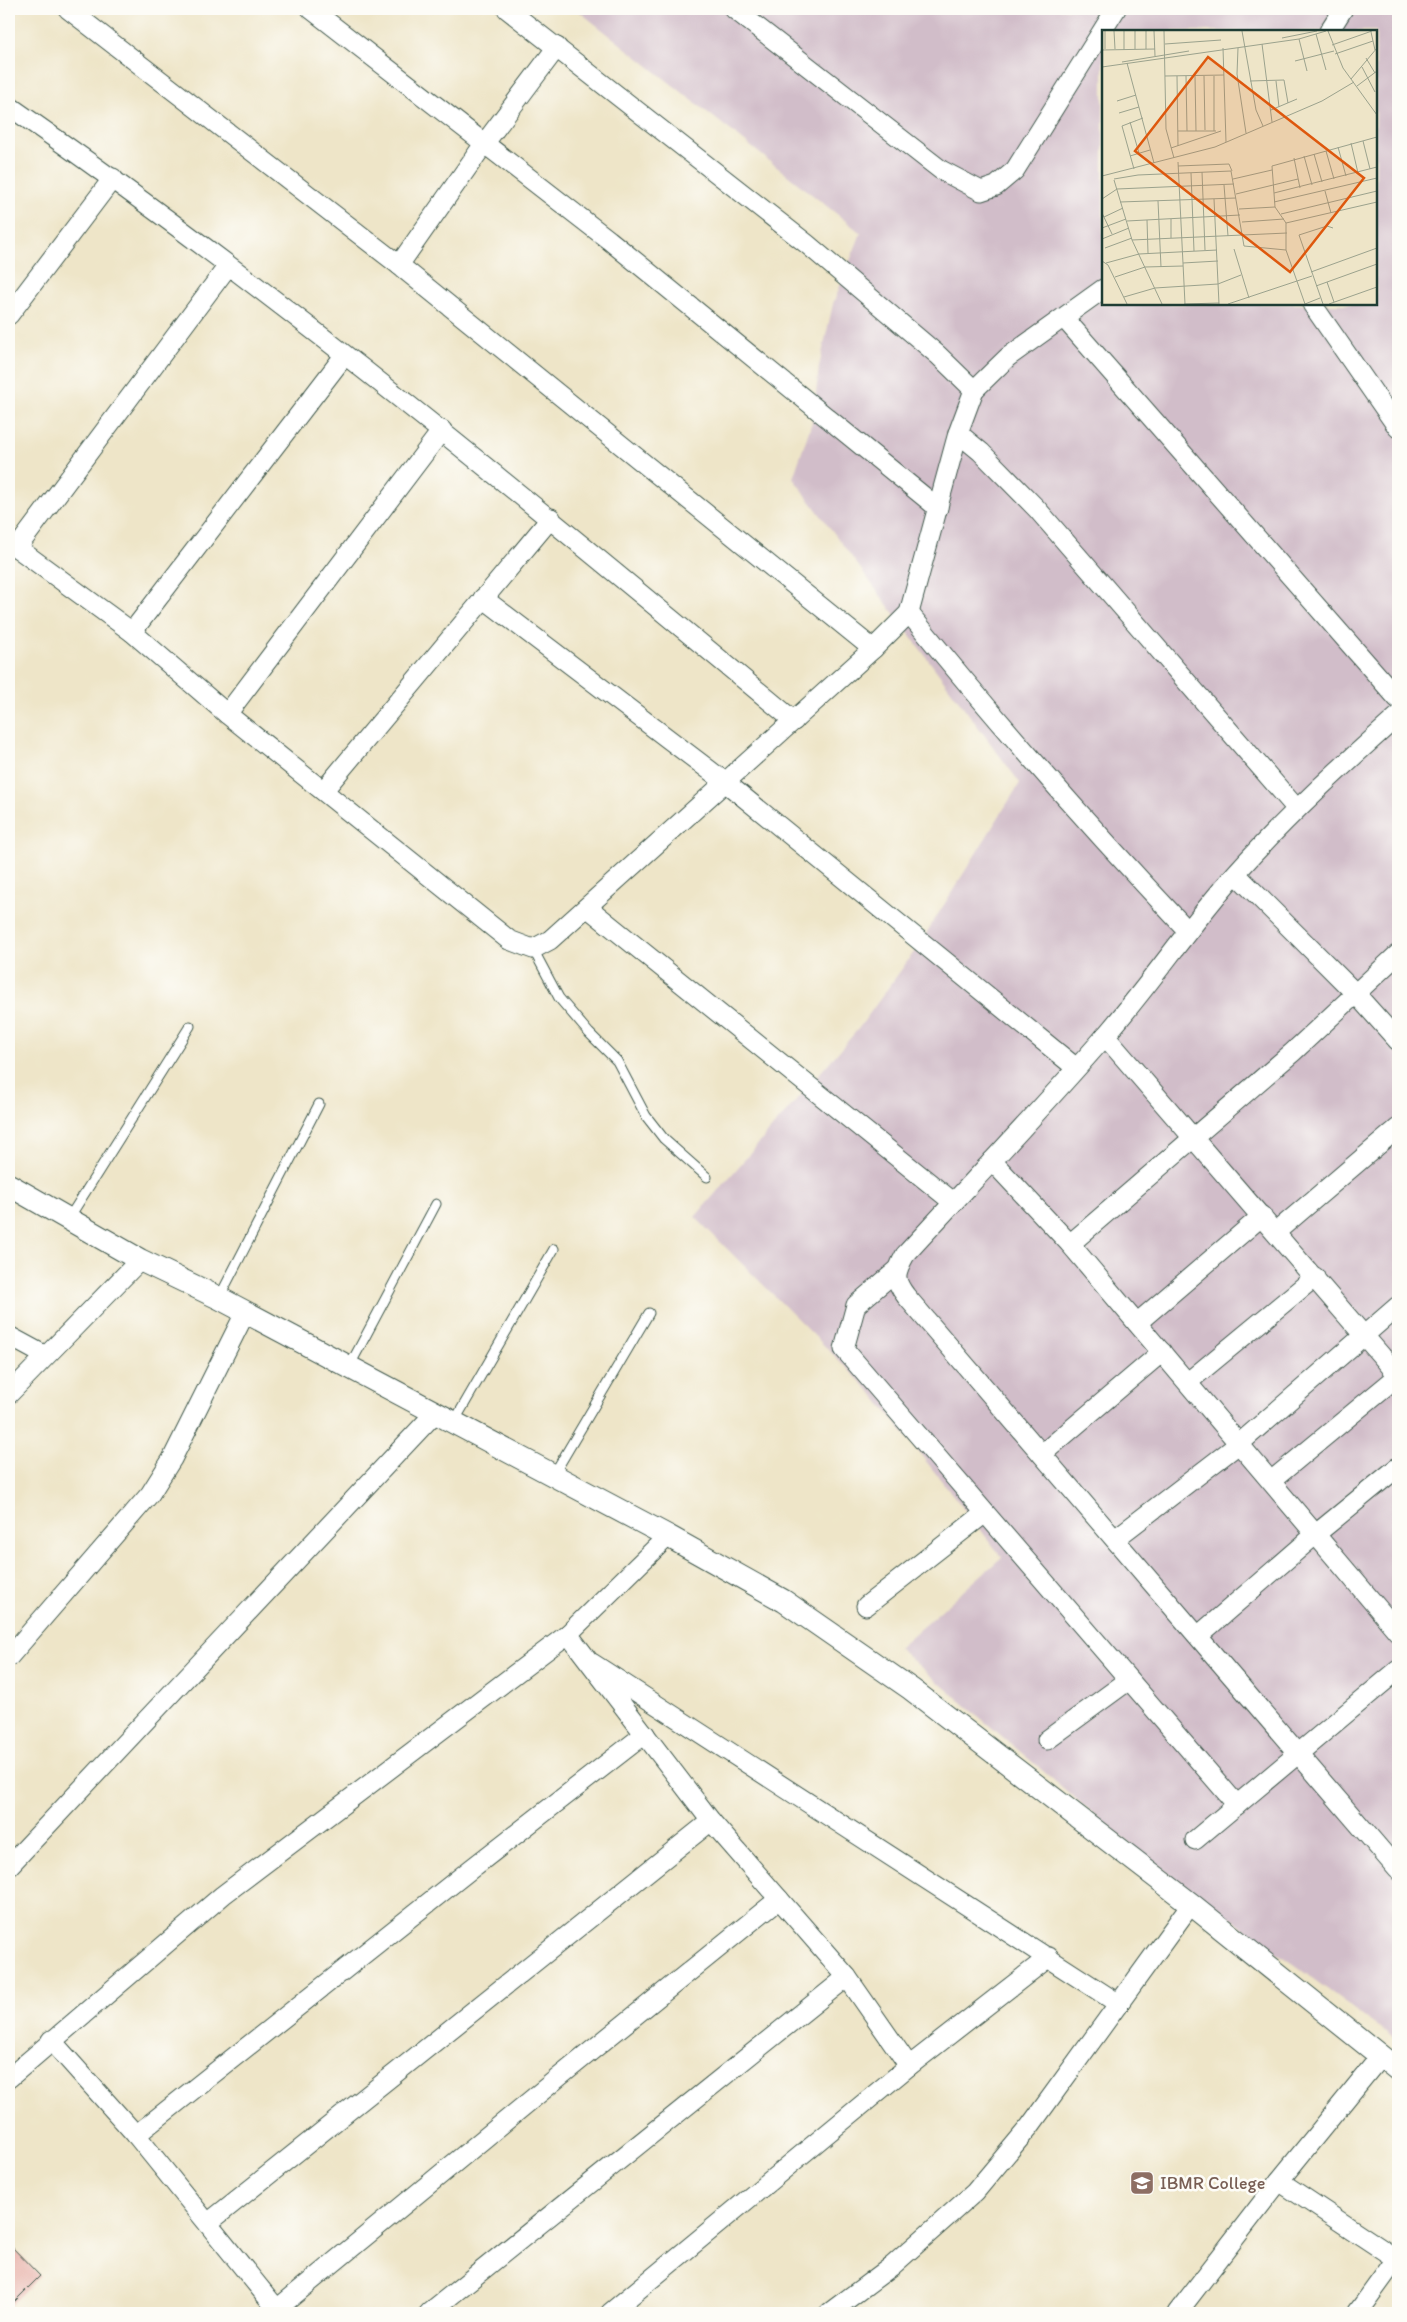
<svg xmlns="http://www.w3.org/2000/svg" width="1407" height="2322" viewBox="0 0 1407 2322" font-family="Itim,sans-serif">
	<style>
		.industrial { fill: #d1bdc9; fill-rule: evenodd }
		.building { fill: #e4a59d }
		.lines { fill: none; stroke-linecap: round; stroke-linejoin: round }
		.service-casing { stroke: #3e564a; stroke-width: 11 }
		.minor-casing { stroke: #3e564a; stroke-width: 21 }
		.tertiary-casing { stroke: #3e564a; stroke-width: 24 }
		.service { stroke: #fff; stroke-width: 9 }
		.minor { stroke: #fff; stroke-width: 19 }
		.tertiary { stroke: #fff; stroke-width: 22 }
		.labels { text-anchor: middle; stroke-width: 5; stroke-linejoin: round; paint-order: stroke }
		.education-label { font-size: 18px; fill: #785e54; stroke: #fdfcf7; text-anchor: start }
		.inset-road { fill: none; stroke: #9ba28d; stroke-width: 1 }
		.view { fill: #de580e; fill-opacity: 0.15; stroke: #de580e; stroke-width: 2.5 }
		.inset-edge { fill: none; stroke: #1f3d34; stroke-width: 2.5 }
	</style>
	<rect width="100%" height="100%" fill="#fdfcf7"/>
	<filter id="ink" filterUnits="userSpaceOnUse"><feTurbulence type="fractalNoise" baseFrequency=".02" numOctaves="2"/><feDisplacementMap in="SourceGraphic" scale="10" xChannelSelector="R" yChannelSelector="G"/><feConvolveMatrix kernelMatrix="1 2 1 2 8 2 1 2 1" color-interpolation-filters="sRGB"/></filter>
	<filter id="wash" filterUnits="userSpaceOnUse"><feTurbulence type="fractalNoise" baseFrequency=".0096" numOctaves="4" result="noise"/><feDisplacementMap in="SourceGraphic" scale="20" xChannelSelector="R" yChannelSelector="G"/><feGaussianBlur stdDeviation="1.12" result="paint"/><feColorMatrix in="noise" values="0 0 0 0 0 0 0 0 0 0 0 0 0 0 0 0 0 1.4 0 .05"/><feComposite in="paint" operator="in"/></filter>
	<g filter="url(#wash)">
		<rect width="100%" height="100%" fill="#eee5c8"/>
		<!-- industrial -->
		<path class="industrial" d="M 576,9 L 1398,9 L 1398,2041 L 1135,1849 L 898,1648 L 1002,1557 L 872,1393 L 695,1217 L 859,1028 L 917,948 L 1020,783 L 793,478 L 813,419 L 819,367 L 833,304 L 861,233 ZM 1103,31 L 1376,31 L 1376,304 L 1103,304 Z"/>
		<g id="blocks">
			<!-- building -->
			<path class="building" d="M 9,2244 L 40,2276 L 9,2307 Z"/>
		</g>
	</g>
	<g filter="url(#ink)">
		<use href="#blocks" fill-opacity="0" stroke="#3e564a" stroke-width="1"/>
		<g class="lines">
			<defs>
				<g id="service">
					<path d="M 533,949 L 559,998 L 589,1033 L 617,1061 L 646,1116 L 664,1139 L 707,1177"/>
					<path d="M 69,1218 L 190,1026"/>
					<path d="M 219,1298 L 319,1104"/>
					<path d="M 349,1367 L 436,1204"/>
					<path d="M 454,1422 L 554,1249"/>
					<path d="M 554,1474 L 649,1313"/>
				</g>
				<g id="minor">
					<path d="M 68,9 L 399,265 L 873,649"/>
					<path d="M 311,9 L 609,240 L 938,508"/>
					<path d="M 734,9 L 941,170 L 981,191 L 996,186 L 1015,170 L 1116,9"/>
					<path d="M 1329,31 L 1343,9"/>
					<path d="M 9,106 C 282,295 538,508 794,721"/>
					<path d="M 399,265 L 484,144 L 557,47"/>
					<path d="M 1312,304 L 1398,428"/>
					<path d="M 9,315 L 113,178"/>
					<path d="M 1064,318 L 1398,699"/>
					<path d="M 974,390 L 1008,357 L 1103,289"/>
					<path d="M 958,433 L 981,452 L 1037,509 L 1296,808"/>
					<path d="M 9,542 L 132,632 L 227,714 L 509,940 L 533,949 L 550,940 L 873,649 L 909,613 L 958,433 L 974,390 L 938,355 L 807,244 L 507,9"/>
					<path d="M 17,548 L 228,266"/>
					<path d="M 483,598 L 725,782 L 1075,1067"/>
					<path d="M 909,613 C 998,723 1091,828 1188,931"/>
					<path d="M 132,632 L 344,356"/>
					<path d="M 227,714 L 442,430"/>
					<path d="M 1398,716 C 1341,767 1287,816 1236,873 C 1190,925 1151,983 1106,1035 C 1041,1110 972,1182 905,1255 C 895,1273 893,1279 906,1296 L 1398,1870"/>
					<path d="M 324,790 L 551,518"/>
					<path d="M 1236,874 L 1355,993 L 1398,1041"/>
					<path d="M 587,907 L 953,1202"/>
					<path d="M 1105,1036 L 1398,1375"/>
					<path d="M 992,1161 L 1070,1244 L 1398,1632"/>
					<path d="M 1276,1232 L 1398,1128"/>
					<path d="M 1070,1244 L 1293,1052 L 1398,954"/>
					<path d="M 896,1271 L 856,1305 L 844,1349 L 1237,1805"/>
					<path d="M 1137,1323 L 1262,1216"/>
					<path d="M 9,1336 L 44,1355"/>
					<path d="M 1188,1382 L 1315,1277"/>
					<path d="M 9,1394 L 140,1260"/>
					<path d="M 1042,1454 L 1162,1352"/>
					<path d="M 1271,1481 L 1398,1376"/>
					<path d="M 1115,1539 L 1240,1443 L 1398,1306"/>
					<path d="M 866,1606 L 985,1513"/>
					<path d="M 568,1634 L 711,1821 L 847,1977 L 909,2066"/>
					<path d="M 1198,1636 L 1316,1534 L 1398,1467"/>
					<path d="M 9,1657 L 150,1494 L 172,1459 L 245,1313"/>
					<path d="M 592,1663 L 1119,2004"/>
					<path d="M 1047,1740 L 1129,1680"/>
					<path d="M 1195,1840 L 1398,1670"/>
					<path d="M 9,1866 L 435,1413"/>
					<path d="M 51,2040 L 136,2135 L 280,2313"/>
					<path d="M 9,2078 L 223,1895 L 568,1634 L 668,1536"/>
					<path d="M 136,2135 L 471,1869 L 645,1734"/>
					<path d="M 1279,2181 L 1398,2260"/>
					<path d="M 208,2223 L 711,1821"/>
					<path d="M 277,2309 L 559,2077 L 779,1899"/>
					<path d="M 429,2313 L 847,1977"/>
					<path d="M 610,2313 L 909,2066 L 1049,1957"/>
					<path d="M 829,2313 L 892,2266 L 975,2192 L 1030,2126 L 1191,1904"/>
					<path d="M 1177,2313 L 1279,2181 L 1380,2057"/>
					<path d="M 1357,2313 L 1397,2258"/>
				</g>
				<path id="tertiary" d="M 9,1185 L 140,1260 L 219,1298 L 668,1536 L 784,1601 L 911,1689 L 1191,1904 L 1398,2070"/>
			</defs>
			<!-- service casing -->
			<use href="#service" class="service-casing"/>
			<!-- minor casing -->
			<use href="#minor" class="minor-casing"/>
			<!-- tertiary casing -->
			<use href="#tertiary" class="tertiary-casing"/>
			<!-- service -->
			<use href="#service" class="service"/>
			<!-- minor -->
			<use href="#minor" class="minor"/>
			<!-- tertiary -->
			<use href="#tertiary" class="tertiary"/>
		</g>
	</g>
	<!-- icons -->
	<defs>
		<symbol id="university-square" viewBox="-11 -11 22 22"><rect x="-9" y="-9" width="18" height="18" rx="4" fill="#8d6e63" stroke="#fdfcf7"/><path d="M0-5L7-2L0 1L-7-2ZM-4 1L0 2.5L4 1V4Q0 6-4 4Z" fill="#fff"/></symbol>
	</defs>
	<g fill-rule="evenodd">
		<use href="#university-square" x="1128" y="2169" width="28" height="28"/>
	</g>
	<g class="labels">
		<!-- education labels -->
		<g class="education-label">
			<text x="1160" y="2189">IBMR College</text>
		</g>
	</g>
	<!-- overview -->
	<g transform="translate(1102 30)">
		<rect width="275" height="275" fill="#eee5c8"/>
		<path class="inset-road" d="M 3,1 L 3,19M 12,1 L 13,19M 22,1 L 22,20M 33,1 L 33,19M 44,1 L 44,19M 52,1 L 53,26M 62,1 L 64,99 L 72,128M 140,1 L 154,80 L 161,96M 226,1 L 241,38 L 275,85M 269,2 L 273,20M 214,4 L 224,40M 180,8 L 215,1M 197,9 L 205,41M 63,14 L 119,10M 160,14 L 170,92M 230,15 L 270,1M 121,18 L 124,112M 136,18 L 135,44 L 144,103M 0,20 L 53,19M 233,24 L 271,11M 264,28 L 273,43M 193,31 L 232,21M 20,32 L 87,21M 25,33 L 52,133M 0,37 L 197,9 L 224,1M 260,37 L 273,62M 63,46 L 122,45M 75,46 L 76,116M 84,46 L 85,101M 93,46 L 94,101M 102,46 L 103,100M 112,46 L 112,101M 249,49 L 275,18M 148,51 L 182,50 L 186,73M 174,51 L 177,77M 255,56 L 275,41M 15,71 L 34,65M 169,80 L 195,69M 17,83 L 37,77M 28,92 L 37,123M 76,101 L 114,101M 275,107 L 170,136 L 173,177 L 184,193 L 275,172M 261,111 L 268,139M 249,113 L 256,143M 236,117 L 244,146M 69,118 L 119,101M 224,121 L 232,149M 212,124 L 220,152M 28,126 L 48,120M 202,126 L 210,155M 192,128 L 198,158M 76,132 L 83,274M 76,136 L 127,134 L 130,141M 32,139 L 20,96 L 41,88M 100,142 L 103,220M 89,143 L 92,221M 0,146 L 113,117 L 220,71 L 252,52M 12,149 L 36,145 L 129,141 L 142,216 L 184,220M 131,149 L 170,140M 12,150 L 30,210 L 60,274M 122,155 L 126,206M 223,161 L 229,183M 172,163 L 275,137M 134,164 L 196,149M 0,169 L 15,159 L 132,154M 112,169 L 117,274M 56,171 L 59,237M 18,172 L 134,168M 172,172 L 275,148M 137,179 L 173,177M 0,183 L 10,204M 179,184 L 275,161M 2,187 L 21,178M 69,189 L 69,208M 45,190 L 46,223M 25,191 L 138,185M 140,192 L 182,189M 184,193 L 184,220 L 203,274M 0,198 L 24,189M 0,209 L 27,198M 30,210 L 185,203M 3,218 L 30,208M 132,219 L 147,268M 0,231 L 6,235 L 25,274M 4,233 L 37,224 L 115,220M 81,233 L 116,231M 209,242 L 275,218M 13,247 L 43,237 L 81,236M 225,252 L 232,272M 214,256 L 275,234M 22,267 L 53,258 L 116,254 L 139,245M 82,274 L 117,273M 126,274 L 210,246M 203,274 L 218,268M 221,274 L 197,205 L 225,196 L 231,198M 227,274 L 275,257"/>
		<path class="view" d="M 106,27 L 262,148 L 188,242 L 33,121 Z"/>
		<rect width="275" height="275" class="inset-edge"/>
	</g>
	<!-- margin -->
	<rect width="1407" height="2322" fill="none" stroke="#fdfcf7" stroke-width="30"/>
</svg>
